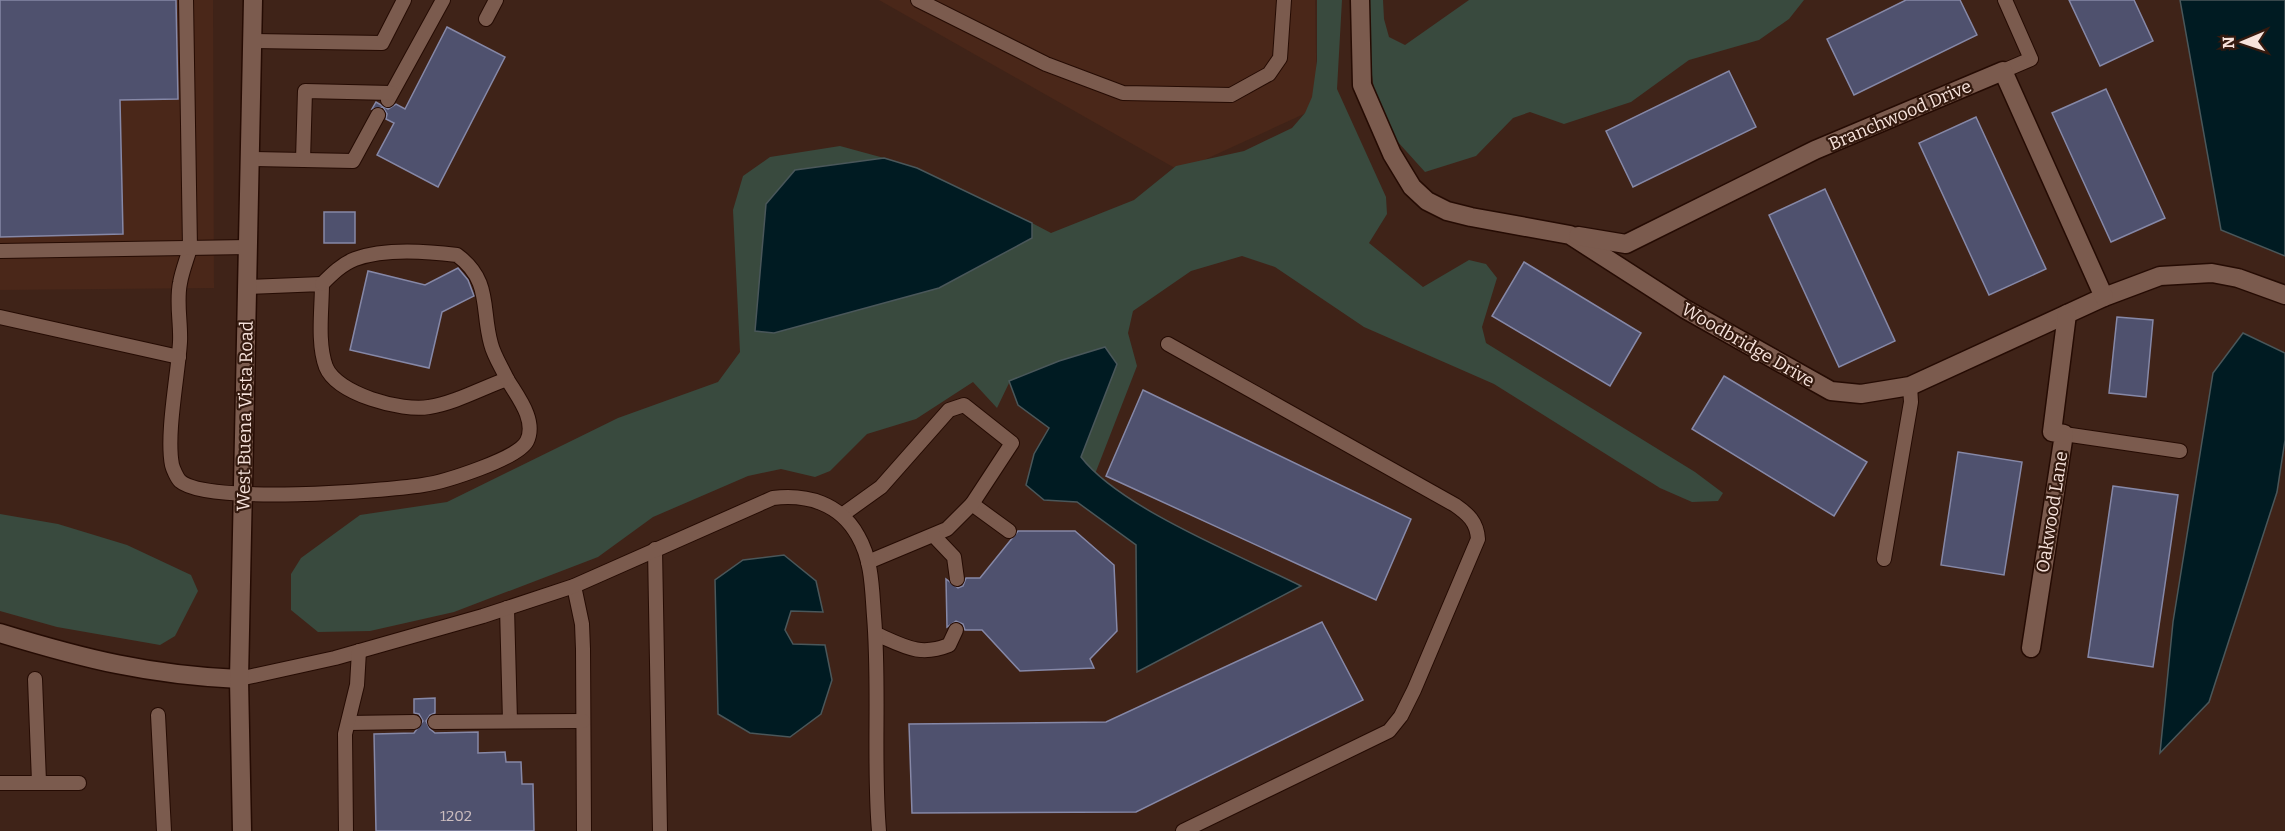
<svg xmlns="http://www.w3.org/2000/svg" width="2285" height="831" viewBox="0 0 2285 831" font-family="Bitter,serif">
	<style>
		.built { fill: #4a2719 }
		.green { fill: #394a3e }
		.water { fill: #001b22; stroke: #4a575a; stroke-width: 1.5 }
		.building { fill: #4f516e; stroke: #8688a7; stroke-width: 1.5 }
		.lines { fill: none; stroke-linecap: round; stroke-linejoin: round }
		.lane-casing { stroke: #250b03; stroke-width: 16 }
		.street-casing { stroke: #250b03; stroke-width: 21 }
		.lane { stroke: #7b5b4e; stroke-width: 14 }
		.street { stroke: #7b5b4e; stroke-width: 18 }
		.labels { text-anchor: middle; stroke-width: 4.5; stroke-linejoin: round; paint-order: stroke }
		.number-label { font-size: 15px; fill: #cdbec0 }
		.street-label { font-size: 18px; fill: #f7e3dc; stroke: #341a0f }
	</style>
	<rect width="100%" height="100%" fill="#3f2318"/>
	<!-- built -->
	<g class="built">
		<path d="M 0,0 L 213,0 L 214,288 L 0,290 Z"/>
		<path d="M 879,0 L 1315,0 L 1317,108 L 1180,171 Z"/>
	</g>
	<!-- green -->
	<g class="green">
		<path d="M 1317,0 L 1342,0 L 1337,89 L 1386,197 L 1387,214 L 1369,243 L 1423,287 L 1469,260 L 1486,264 L 1497,278 L 1482,327 L 1486,343 L 1695,472 L 1723,493 L 1718,501 L 1692,502 L 1660,488 L 1494,384 L 1364,327 L 1275,267 L 1242,256 L 1191,271 L 1133,311 L 1128,333 L 1137,366 L 1095,474 L 1081,457 L 1117,364 L 1010,381 L 997,408 L 973,382 L 916,419 L 867,434 L 830,471 L 815,477 L 781,469 L 748,476 L 653,517 L 598,557 L 454,612 L 370,631 L 318,632 L 291,610 L 291,574 L 301,558 L 360,515 L 447,502 L 618,418 L 718,382 L 740,352 L 733,210 L 743,176 L 770,157 L 840,146 L 884,158 L 795,170 L 1031,239 L 1032,223 L 1051,233 L 1134,200 L 1176,166 L 1244,151 L 1292,128 L 1305,113 L 1312,97 L 1317,61 Z"/>
		<path d="M 1362,0 L 1383,0 L 1384,19 L 1389,37 L 1405,45 L 1469,0 L 1804,0 L 1789,19 L 1759,40 L 1689,60 L 1631,102 L 1564,124 L 1530,112 L 1513,118 L 1476,156 L 1425,172 L 1378,120 Z"/>
		<path d="M 0,514 L 58,524 L 127,545 L 191,575 L 198,591 L 175,636 L 160,645 L 57,627 L 0,611 Z"/>
	</g>
	<!-- water -->
	<g class="water">
		<path d="M 2180,0 L 2285,0 L 2285,256 L 2221,230 Z"/>
		<path d="M 884,158 L 917,168 L 1032,223 L 1032,238 L 939,288 L 774,333 L 755,331 L 766,204 L 795,170 Z"/>
		<path d="M 2243,333 L 2285,353 L 2285,440 L 2277,492 L 2209,702 L 2160,753 L 2173,622 L 2213,373 Z"/>
		<path d="M 1105,347 L 1117,364 L 1081,457 C 1120,508 1241,556 1301,586 L 1137,672 L 1136,545 L 1077,502 L 1044,500 L 1026,485 L 1034,454 L 1049,428 L 1018,405 L 1009,381 L 1059,361 Z"/>
		<path d="M 784,555 L 816,581 L 823,612 L 791,611 L 785,630 L 793,644 L 825,645 L 832,680 L 821,714 L 790,737 L 750,733 L 718,714 L 715,580 L 743,560 Z"/>
	</g>
	<!-- building -->
	<g class="building">
		<path d="M 0,0 L 176,0 L 178,99 L 120,100 L 123,234 L 0,237 Z"/>
		<path d="M 1906,0 L 1960,0 L 1977,35 L 1854,95 L 1827,39 Z"/>
		<path d="M 2069,0 L 2134,0 L 2153,41 L 2100,66 Z"/>
		<path d="M 447,27 L 505,57 L 438,187 L 377,155 L 394,123 L 386,119 L 387,114 L 383,107 L 372,109 L 376,102 L 388,109 L 396,104 L 405,109 Z"/>
		<path d="M 1729,71 L 1756,127 L 1633,187 L 1606,131 Z"/>
		<path d="M 2106,89 L 2165,218 L 2111,242 L 2052,113 Z"/>
		<path d="M 1976,117 L 2046,269 L 1989,295 L 1919,143 Z"/>
		<path d="M 1825,189 L 1895,341 L 1839,367 L 1769,215 Z"/>
		<rect x="324" y="212" width="31" height="31"/>
		<path d="M 1524,262 L 1641,333 L 1610,386 L 1492,316 Z"/>
		<path d="M 458,268 L 468,280 L 474,296 L 442,312 L 429,368 L 350,350 L 368,271 L 425,285 Z"/>
		<path d="M 2117,317 L 2153,320 L 2146,397 L 2109,393 Z"/>
		<path d="M 1724,376 L 1867,462 L 1834,516 L 1692,429 Z"/>
		<path d="M 1143,390 L 1411,519 L 1376,600 L 1106,476 Z"/>
		<path d="M 1958,452 L 2022,462 L 2004,575 L 1941,565 Z"/>
		<path d="M 2113,486 L 2178,495 L 2153,667 L 2088,657 Z"/>
		<path d="M 1018,531 L 1075,531 L 1114,565 L 1117,631 L 1090,659 L 1094,668 L 1020,671 L 982,630 L 965,630 L 963,624 L 956,621 L 947,627 L 946,579 L 958,588 L 963,586 L 966,578 L 980,578 Z"/>
		<path d="M 1322,622 L 1363,700 L 1136,812 L 912,813 L 909,724 L 1106,722 Z"/>
		<path d="M 435,698 L 435,713 L 430,715 L 426,721 L 430,729 L 435,733 L 478,732 L 478,753 L 505,752 L 506,762 L 521,762 L 522,784 L 533,784 L 534,831 L 376,831 L 374,734 L 414,733 L 423,721 L 419,714 L 414,713 L 414,699 Z"/>
	</g>
	<g class="lines">
		<defs>
			<g id="lane">
				<path d="M 186,0 L 190,248 C 187,259 182,271 180,283 C 176,302 181,323 180,342 C 178,375 166,434 172,465 C 173,469 177,478 180,481 C 207,505 384,491 423,485 C 444,482 518,459 527,441 C 537,420 517,396 507,379 C 482,388 455,403 429,407 C 402,412 337,394 326,367 C 317,343 322,309 322,284 L 247,287"/>
				<path d="M 918,0 L 1046,64 L 1123,93 L 1231,95 L 1269,74 L 1280,58 L 1284,0"/>
				<path d="M 486,19 L 496,0"/>
				<path d="M 253,41 L 382,43 L 404,0"/>
				<path d="M 2003,71 L 2031,59 L 2005,0"/>
				<path d="M 388,100 L 443,0"/>
				<path d="M 250,159 L 353,161 L 378,115"/>
				<path d="M 303,160 L 305,91 L 391,93"/>
				<path d="M 0,251 L 248,247"/>
				<path d="M 322,284 C 332,274 342,264 355,259 C 384,248 426,251 457,255 C 492,281 481,309 491,344 C 494,356 502,368 507,379"/>
				<path d="M 0,317 L 179,357"/>
				<path d="M 1168,344 L 1455,505 C 1468,514 1477,522 1478,539 L 1414,690 L 1401,716 L 1389,731 L 1183,831"/>
				<path d="M 2064,434 L 2180,451"/>
				<path d="M 972,504 L 1009,531"/>
				<path d="M 842,515 L 881,487 L 949,410 L 964,405 L 1012,443 L 972,504 L 947,529 L 868,562"/>
				<path d="M 934,536 L 954,557 L 957,579"/>
				<path d="M 655,549 L 660,831"/>
				<path d="M 1884,559 L 1911,402 L 1910,386"/>
				<path d="M 574,586 L 582,624 L 583,649 L 584,831"/>
				<path d="M 507,608 L 510,721"/>
				<path d="M 876,634 C 904,646 919,657 949,645 L 956,630"/>
				<path d="M 35,679 L 39,782"/>
				<path d="M 239,679 L 335,658 L 483,616 L 574,586 L 773,498 C 807,494 840,503 858,536 C 872,560 872,589 874,616 C 880,688 873,760 879,831"/>
				<path d="M 158,715 L 164,831"/>
				<path d="M 435,722 L 583,721"/>
				<path d="M 348,723 L 414,722"/>
				<path d="M 0,783 L 79,783"/>
				<path d="M 346,831 L 345,734 L 357,685 L 359,651"/>
			</g>
			<g id="street">
				<path d="M 1360,0 L 1362,85 L 1392,154 L 1412,187 L 1427,201 L 1447,211 L 1471,217 L 1570,235 L 1685,309 L 1831,391 L 1861,394 L 1910,386 L 2104,297 L 2160,276 L 2212,273 L 2238,278 L 2285,295"/>
				<path d="M 1578,236 L 1626,244 L 1815,150 L 2003,71 L 2104,297"/>
				<path d="M 0,633 C 85,659 149,675 239,679"/>
				<path d="M 2031,648 L 2064,434 L 2052,432 L 2067,314"/>
				<path d="M 242,831 L 239,679 L 253,0"/>
			</g>
		</defs>
		<!-- lane casing -->
		<use href="#lane" class="lane-casing"/>
		<!-- street casing -->
		<use href="#street" class="street-casing"/>
		<!-- lane -->
		<use href="#lane" class="lane"/>
		<!-- street -->
		<use href="#street" class="street"/>
	</g>
	<g class="labels">
		<!-- number labels -->
		<g class="number-label">
			<text x="456" y="821">1202</text>
		</g>
		<!-- street labels -->
		<g class="street-label">
			<text transform="translate(1900 115) rotate(-23)" y="6">Branchwood Drive</text>
			<text transform="translate(1748 345) rotate(30)" y="6">Woodbridge Drive</text>
			<text transform="translate(245 416) rotate(-89)" y="6">West Buena Vista Road</text>
			<text transform="translate(2052 512) rotate(-81)" y="6">Oakwood Lane</text>
		</g>
	</g>
	<!-- north arrow -->
	<g transform="translate(2243 42) rotate(268)" stroke="#341a0f" stroke-width="4.5" paint-order="stroke">
	<path d="M0-4.5L10 22L0 15L-10 22Z" fill="#f7e3dc"/>
	<text y="-9" font-size="16" font-weight="bold" text-anchor="middle" fill="#f7e3dc">N</text>
	</g>
</svg>
